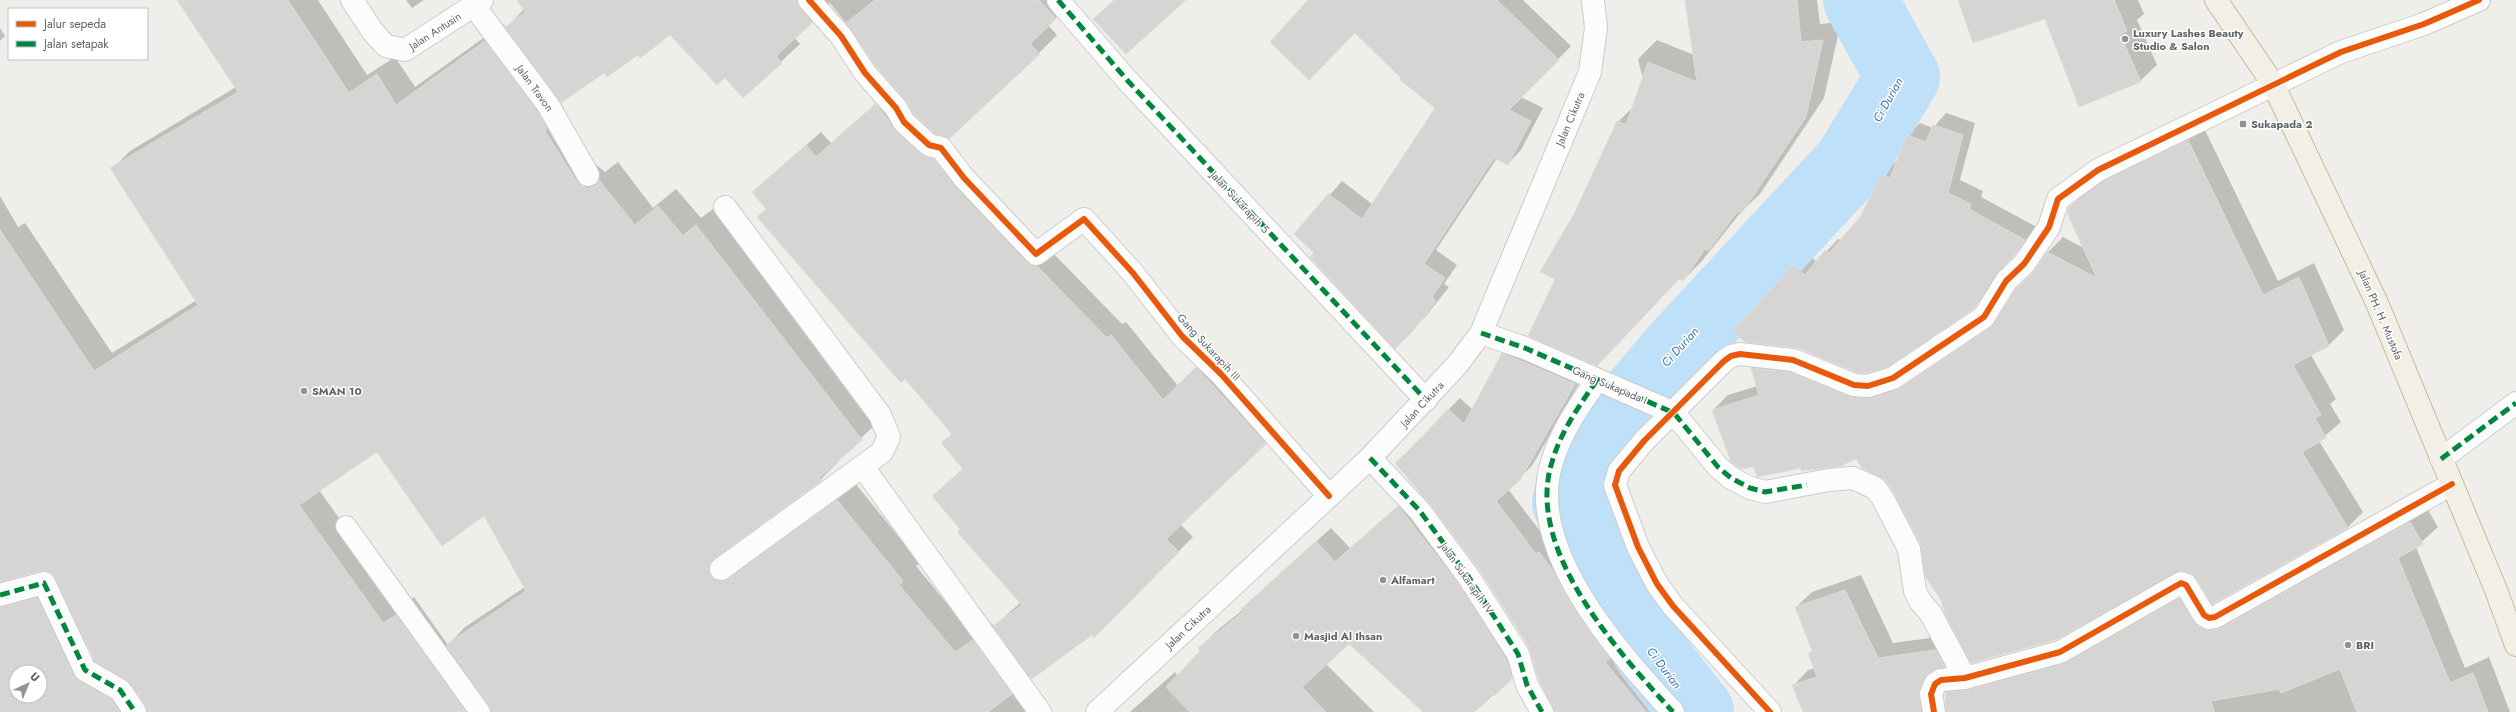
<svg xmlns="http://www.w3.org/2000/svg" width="2516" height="712" viewBox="0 0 2516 712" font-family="Jost,sans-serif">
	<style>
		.shadow { fill: #0003; fill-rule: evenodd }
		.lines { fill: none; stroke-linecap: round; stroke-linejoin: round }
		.river { stroke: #bfe0f9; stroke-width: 74 }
		.building { fill: #d6d5d3; stroke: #deddd9; fill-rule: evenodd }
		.service-casing { stroke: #cbcccc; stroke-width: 22 }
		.minor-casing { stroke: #cbcccc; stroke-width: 24 }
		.secondary-casing { stroke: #cacacb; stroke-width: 24 }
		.trunk-casing { stroke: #c8b996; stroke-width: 24 }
		.service { stroke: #fdfcfc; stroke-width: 20 }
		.minor { stroke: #fdfcfc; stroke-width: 22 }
		.secondary { stroke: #fdfcfc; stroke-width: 22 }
		.trunk { stroke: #f2f0e6; stroke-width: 22 }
		.quiet { stroke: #00873e; stroke-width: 5; stroke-dasharray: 10 5; stroke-linecap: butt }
		.cycleway-casing { stroke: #fff; stroke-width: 8 }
		.cycleway { stroke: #e8590c; stroke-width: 6 }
		.poi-dot { fill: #919496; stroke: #fff; stroke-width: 1.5 }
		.labels { text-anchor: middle; stroke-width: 3; stroke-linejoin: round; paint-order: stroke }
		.street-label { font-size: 11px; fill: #5f6368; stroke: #fff }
		.poi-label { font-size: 11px; font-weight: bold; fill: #5f6368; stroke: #fff; text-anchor: start }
		.water-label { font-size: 12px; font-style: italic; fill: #4174aa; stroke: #fff }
	</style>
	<rect width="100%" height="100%" fill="#efeeea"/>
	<!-- shadow -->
	<g class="shadow">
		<path d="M 179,0 L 318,0 L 367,75 L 395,57 L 415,87 L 503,24 L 506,28 L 524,9 L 523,0 L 1074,0 L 1048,25 L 1057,35 L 1039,53 L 906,99 L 830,3 L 795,38 L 800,44 L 743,97 L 725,77 L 670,34 L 605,72 L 560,102 L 565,110 L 562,112 L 595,164 L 605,172 L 618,162 L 653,208 L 676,189 L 701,218 L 714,208 L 879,421 L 837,461 L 838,462 L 820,480 L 728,547 L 726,551 L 729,559 L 855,483 L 920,563 L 916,566 L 973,635 L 991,623 L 994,626 L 1021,602 L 933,496 L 964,468 L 943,443 L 952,434 L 753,192 L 821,132 L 831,143 L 891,90 L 910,117 L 1042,248 L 1052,252 L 1122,324 L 1126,322 L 1178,386 L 1212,354 L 1280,428 L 1180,524 L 1193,537 L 1094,636 L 1092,634 L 1030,675 L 1017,688 L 1032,712 L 0,712 L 0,196 L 18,227 L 25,223 L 112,353 L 197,300 L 112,169 L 130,151 L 236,87 ZM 377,450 L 484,515 L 525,587 L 465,627 L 448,645 L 414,597 L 402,606 L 319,490 ZM 41,570 L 53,573 L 56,580 L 16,590 L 6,581 ZM 87,644 L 95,660 L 92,658 L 86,645 ZM 16,672 L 40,672 L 40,696 L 16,696 Z"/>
		<path d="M 406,0 L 424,0 L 412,8 Z"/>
		<path d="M 1309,0 L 1523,0 L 1571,46 L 1521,97 L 1543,108 L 1521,150 L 1508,164 L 1497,158 L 1436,250 L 1457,265 L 1444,284 L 1449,287 L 1426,316 L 1395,347 L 1315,253 L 1296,234 L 1342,181 L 1372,204 L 1436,107 L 1355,32 Z"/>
		<path d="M 1686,0 L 1817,0 L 1820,24 L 1841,22 L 1824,98 L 1760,194 L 1741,212 L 1701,262 L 1683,280 L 1680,278 L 1616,346 L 1556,279 L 1575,214 L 1618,122 L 1634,106 L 1643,79 L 1638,59 L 1657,40 L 1694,55 Z"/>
		<path d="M 1959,0 L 2138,0 L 2144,14 L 2137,20 L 2157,65 L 2140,81 L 2045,18 Z"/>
		<path d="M 0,28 L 5,36 L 0,41 Z"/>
		<path d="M 1946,113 L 1975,123 L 1960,180 L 1983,191 L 1981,197 L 2037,227 L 2027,242 L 2007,261 L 1987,294 L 1974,307 L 1798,347 L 1735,331 L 1807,253 L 1817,262 L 1838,239 L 1841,240 L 1862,217 L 1882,175 L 1895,162 L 1897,163 L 1908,135 L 1920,123 L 1933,128 Z"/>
		<path d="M 2203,126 L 2278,281 L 2314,263 L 2344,330 L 2329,345 L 2311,355 L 2336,399 L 2330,404 L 2341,422 L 2319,441 L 2363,512 L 2348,527 L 2212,603 L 2197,578 L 2191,572 L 2180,570 L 1921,543 L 1894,491 L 1886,480 L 1856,458 L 1801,467 L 1755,466 L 1713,410 L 1728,395 L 1757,386 L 1752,368 L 1767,353 L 1869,383 L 1916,374 L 1998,319 L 2048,252 L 2063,237 L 2084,248 L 2070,207 L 2085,192 L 2121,166 Z"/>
		<path d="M 1515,342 L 1586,371 L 1532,466 L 1508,489 L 1549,543 L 1663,712 L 1557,712 L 1530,647 L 1479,569 L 1430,502 L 1396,463 L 1460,398 L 1473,410 L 1503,354 Z"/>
		<path d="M 1413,493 L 1526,664 L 1475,712 L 1432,712 L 1293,562 L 1331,528 L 1350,548 Z"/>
		<path d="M 2426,507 L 2438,527 L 2416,547 L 2465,668 L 2489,657 L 2510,712 L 1804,712 L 1793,686 L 1808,670 L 1815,668 L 1809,654 L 1813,650 L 1796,607 L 1812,592 L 1861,575 L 1893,643 L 1952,635 L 1960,651 L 1944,666 L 1937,669 L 1934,679 L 1939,704 L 1947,709 L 1946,693 L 1962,677 L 1985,675 L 2195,583 L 2213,610 Z"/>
		<path d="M 1259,597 L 1374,712 L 1130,712 L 1175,672 L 1178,676 L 1202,651 L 1199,648 L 1220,628 Z"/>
	</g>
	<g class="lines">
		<!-- river -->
		<path class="river" d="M 1697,712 L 1650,652 L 1569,503 L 1597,445 L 1680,347 L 1850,164 L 1903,77 L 1860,0"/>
	</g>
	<!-- building -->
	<g class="building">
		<path d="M 177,0 L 288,0 L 349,93 L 377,74 L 396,105 L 485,41 L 538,112 L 547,129 L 545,131 L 577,182 L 587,189 L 595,186 L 599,180 L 635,225 L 658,206 L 683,236 L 696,225 L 862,440 L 819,478 L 821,481 L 714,559 L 709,570 L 711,577 L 722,581 L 728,579 L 837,500 L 903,581 L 899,585 L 955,652 L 973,640 L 1012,694 L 988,712 L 491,712 L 489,705 L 446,645 L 526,591 L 484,516 L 442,546 L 377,452 L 299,505 L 383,623 L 396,615 L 466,712 L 147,712 L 145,705 L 130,683 L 95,661 L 52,573 L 41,571 L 0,582 L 0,230 L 94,371 L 198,305 L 110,168 L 238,92 Z"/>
		<path d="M 517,0 L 797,0 L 800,8 L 812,23 L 776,56 L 782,63 L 743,98 L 725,78 L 717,85 L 670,35 L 640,58 L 638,55 L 607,77 L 604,73 L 561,103 L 505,27 L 525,12 Z"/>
		<path d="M 875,0 L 1039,0 L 1056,19 L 1030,44 L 1040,54 L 949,139 L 935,134 L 914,114 L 905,100 L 875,65 L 846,23 Z"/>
		<path d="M 1114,0 L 1186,0 L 1126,54 L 1093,19 Z"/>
		<path d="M 1308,0 L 1497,0 L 1559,60 L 1509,110 L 1531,121 L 1508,165 L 1494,158 L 1424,264 L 1445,278 L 1432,297 L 1436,301 L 1413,331 L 1395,349 L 1310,257 L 1314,253 L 1294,234 L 1328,194 L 1362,219 L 1435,108 L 1400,80 L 1401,78 L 1355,33 L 1309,80 L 1270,42 Z"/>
		<path d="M 1685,0 L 1797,0 L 1801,42 L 1823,40 L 1806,117 L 1741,214 L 1738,211 L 1708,251 L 1705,249 L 1683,281 L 1679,279 L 1597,366 L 1528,336 L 1555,279 L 1540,272 L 1574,214 L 1617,121 L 1626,125 L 1648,62 L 1697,82 Z"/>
		<path d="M 1958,0 L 2114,0 L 2127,31 L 2120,34 L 2141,82 L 2079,107 L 2045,19 L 1973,43 Z"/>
		<path d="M 876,104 L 896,131 L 921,154 L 934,159 L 955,187 L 1027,263 L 1037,266 L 1107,338 L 1111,335 L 1163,400 L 1196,367 L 1266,444 L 1166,539 L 1179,552 L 1094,638 L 1092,635 L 1032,679 L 993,626 L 1022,605 L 957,532 L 960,529 L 932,496 L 963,469 L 941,443 L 952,434 L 905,379 L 901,383 L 757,217 L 766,209 L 752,192 L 806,145 L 816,157 Z"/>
		<path d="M 1933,125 L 1963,135 L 1948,193 L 1971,204 L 1969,209 L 2025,240 L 2014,256 L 1995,274 L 1975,308 L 1888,367 L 1866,373 L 1857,373 L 1798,348 L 1745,342 L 1733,331 L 1793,265 L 1805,275 L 1825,250 L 1829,253 L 1861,216 L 1881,174 L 1890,178 L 1907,135 L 1926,142 Z"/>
		<path d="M 2188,140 L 2263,295 L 2299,277 L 2329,346 L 2293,365 L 2321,415 L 2315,418 L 2326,438 L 2302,452 L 2348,528 L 2212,604 L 2196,578 L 2191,573 L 2180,571 L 2055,640 L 1971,663 L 1945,614 L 1941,600 L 1925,576 L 1920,543 L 1893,491 L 1885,480 L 1862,468 L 1856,459 L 1841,466 L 1801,471 L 1801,468 L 1757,477 L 1754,467 L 1741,469 L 1731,462 L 1712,410 L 1759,395 L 1751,368 L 1790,372 L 1853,397 L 1872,398 L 1897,390 L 1991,327 L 2016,289 L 2033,273 L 2047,252 L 2097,278 L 2067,213 L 2069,207 L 2104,181 Z"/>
		<path d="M 1502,353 L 1575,384 L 1520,480 L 1496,501 L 1536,554 L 1539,552 L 1552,569 L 1571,604 L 1610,658 L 1605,662 L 1646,712 L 1555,712 L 1539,680 L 1529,647 L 1479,569 L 1429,503 L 1395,463 L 1417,443 L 1448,409 L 1464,424 Z"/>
		<path d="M 1398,506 L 1458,583 L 1506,659 L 1512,679 L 1494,696 L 1492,694 L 1475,712 L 1423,712 L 1349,644 L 1302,687 L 1326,712 L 1190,712 L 1166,687 L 1200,651 L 1198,648 L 1243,612 L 1241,609 L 1316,541 L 1335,562 Z"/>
		<path d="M 2410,522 L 2423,544 L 2398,558 L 2450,683 L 2473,673 L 2488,712 L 2357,712 L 2340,669 L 2281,693 L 2279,689 L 2211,701 L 2214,712 L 1946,712 L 1945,692 L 1968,690 L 2063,664 L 2179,598 L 2198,626 L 2211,630 L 2221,628 Z"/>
		<path d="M 1845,590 L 1878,658 L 1936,650 L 1945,667 L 1934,670 L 1923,679 L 1919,696 L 1921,712 L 1803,712 L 1792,685 L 1817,677 L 1808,654 L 1813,653 L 1795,607 Z"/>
		<path d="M 37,598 L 74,676 L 111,699 L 120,712 L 0,712 L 0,607 ZM 16,672 L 40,672 L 40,696 L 16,696 Z"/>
	</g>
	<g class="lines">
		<defs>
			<path id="service" d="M 346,526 L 480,712"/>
			<g id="minor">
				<path d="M 352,0 L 373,32 L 386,46 L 405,50 L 482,0"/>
				<path d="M 809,0 L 841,36 L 865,73 L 896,108 L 904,122 L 929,145 L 941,148 L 964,178 L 1036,254 L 1084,219 L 1133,273 L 1182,336 L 1221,374 L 1329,496"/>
				<path d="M 1058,0 L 1127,80 L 1426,400"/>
				<path d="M 474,6 L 548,105 L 588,175"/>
				<path d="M 1481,333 L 1525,348 L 1674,413 L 1718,467 L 1731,478 L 1750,488 L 1765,492 L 1829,480 L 1853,478 L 1875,488 L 1882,497 L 1909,549 L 1915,591 L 1920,601 L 1931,614 L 1965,678"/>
				<path d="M 1597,380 C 1579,406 1561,431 1552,462 C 1524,549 1619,653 1673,712"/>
				<path d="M 1370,458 L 1419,510 L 1468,576 L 1518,654 L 1527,685 L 1542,712"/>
				<path d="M 2441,459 L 2516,403"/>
				<path d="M 863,467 L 1040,712"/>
				<path d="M 721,569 L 882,452 L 889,437 L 880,415 L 725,207"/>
				<path d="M 0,595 L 44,583 L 85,670 L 120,690 L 135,712"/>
				<path d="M 1770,712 L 1673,606 L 1657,584 L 1638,547 L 1615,485 L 1619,471 L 1644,441 L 1724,361 L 1731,356 L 1740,354 L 1793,360 L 1854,385 L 1868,386 L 1893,378 L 1984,317 L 2006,281 L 2024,264 L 2049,227 L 2058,199 L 2098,170 L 2341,52 L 2424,24 L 2479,0"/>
				<path d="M 1934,712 L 1931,694 L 1935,684 L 1941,680 L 1965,678 L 2060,652 L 2181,583 L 2186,585 L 2204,615 L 2209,618 L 2215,617 L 2452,484"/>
			</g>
			<path id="secondary" d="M 1097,712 L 1370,458 L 1457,365 L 1481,333 L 1590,72 L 1596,28 L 1593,0"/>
			<path id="trunk" d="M 2216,0 L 2273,84 L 2377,303 L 2496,590 L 2516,645"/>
		</defs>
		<!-- service casing -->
		<use href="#service" class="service-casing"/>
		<!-- minor casing -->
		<use href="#minor" class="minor-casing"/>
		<!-- secondary casing -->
		<use href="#secondary" class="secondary-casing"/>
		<!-- trunk casing -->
		<use href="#trunk" class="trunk-casing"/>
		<!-- service -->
		<use href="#service" class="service"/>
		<!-- minor -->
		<use href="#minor" class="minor"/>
		<!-- secondary -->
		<use href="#secondary" class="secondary"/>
		<!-- trunk -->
		<use href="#trunk" class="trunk"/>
		<!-- quiet -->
		<g class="quiet">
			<path d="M 1058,0 L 1127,80 L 1426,400"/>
			<path d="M 1481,333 L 1525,348 L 1674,413 L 1718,467 L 1731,478 L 1750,488 L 1765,492 L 1807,485"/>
			<path d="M 1597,380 C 1579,406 1561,431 1552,462 C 1524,549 1619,653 1673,712"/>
			<path d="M 1370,458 L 1419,510 L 1468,576 L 1518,654 L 1527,685 L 1542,712"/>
			<path d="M 2441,459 L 2516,403"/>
			<path d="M 0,595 L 44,583 L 85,670 L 120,690 L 135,712"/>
		</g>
		<defs>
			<g id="cycleway">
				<path d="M 809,0 L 841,36 L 865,73 L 896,108 L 904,122 L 929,145 L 941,148 L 964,178 L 1036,254 L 1084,219 L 1133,273 L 1182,336 L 1221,374 L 1329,496"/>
				<path d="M 1770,712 L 1673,606 L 1657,584 L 1638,547 L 1615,485 L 1619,471 L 1644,441 L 1724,361 L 1731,356 L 1740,354 L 1793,360 L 1854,385 L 1868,386 L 1893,378 L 1984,317 L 2006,281 L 2024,264 L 2049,227 L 2058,199 L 2098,170 L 2341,52 L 2424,24 L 2479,0"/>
				<path d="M 1934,712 L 1931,694 L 1935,684 L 1941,680 L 1965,678 L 2060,652 L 2181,583 L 2186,585 L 2204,615 L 2209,618 L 2215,617 L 2452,484"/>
			</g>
		</defs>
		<!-- cycleway casing -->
		<use href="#cycleway" class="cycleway-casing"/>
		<!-- cycleway -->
		<use href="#cycleway" class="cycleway"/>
	</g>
	<!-- markers -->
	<g class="poi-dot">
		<circle cx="2125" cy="39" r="4"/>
		<rect x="2239" y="120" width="8" height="8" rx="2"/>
		<circle cx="304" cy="391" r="4"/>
		<circle cx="1383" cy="580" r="4"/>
		<circle cx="1296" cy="636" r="4"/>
		<circle cx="2348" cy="645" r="4"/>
	</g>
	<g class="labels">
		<!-- street labels -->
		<g class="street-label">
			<text transform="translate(435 31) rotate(-33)" y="4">Jalan Antusin</text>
			<text transform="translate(535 88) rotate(54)" y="4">Jalan Travon</text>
			<text transform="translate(1570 119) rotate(-67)" y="4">Jalan Cikutra</text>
			<text transform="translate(1240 202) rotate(47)" y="4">Jalan Sukarapih 5</text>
			<text transform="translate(2381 315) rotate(67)" y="4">Jalan PH. H. Mustofa</text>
			<text transform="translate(1209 347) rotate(47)" y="4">Gang Sukarapih III</text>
			<text transform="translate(1610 385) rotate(23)" y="4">Gang Sukapada I</text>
			<text transform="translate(1422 404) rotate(-47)" y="4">Jalan Cikutra</text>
			<text transform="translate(1467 578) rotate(55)" y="4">Jalan Sukarapih IV</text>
			<text transform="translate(1188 627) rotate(-43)" y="4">Jalan Cikutra</text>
		</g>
		<!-- poi labels -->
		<g class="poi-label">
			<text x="2133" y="37">Luxury Lashes Beauty<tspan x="2133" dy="13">Studio &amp; Salon</tspan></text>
			<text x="2251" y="128">Sukapada 2</text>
			<text x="312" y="395">SMAN 10</text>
			<text x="1391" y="584">Alfamart</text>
			<text x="1304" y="640">Masjid Al Ihsan</text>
			<text x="2356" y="649">BRI</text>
		</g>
		<!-- water labels -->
		<g class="water-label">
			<text transform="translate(1888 100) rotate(-61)" y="4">Ci Durian</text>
			<text transform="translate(1680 347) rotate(-48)" y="4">Ci Durian</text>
			<text transform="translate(1664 668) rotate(53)" y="4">Ci Durian</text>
		</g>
	</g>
	<!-- legend -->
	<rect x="8" y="8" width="140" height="52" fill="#ffffff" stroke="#bfc1c3"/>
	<rect x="16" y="21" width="20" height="6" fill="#e8590c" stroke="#bfc1c3"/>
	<text x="44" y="28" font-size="12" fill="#5f6368">Jalur sepeda</text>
	<rect x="16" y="41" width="20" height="6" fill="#00873e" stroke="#bfc1c3"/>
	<text x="44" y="48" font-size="12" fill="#5f6368">Jalan setapak</text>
	<!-- north arrow -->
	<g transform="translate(28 684) rotate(44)"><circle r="19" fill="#ffffff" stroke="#bfc1c3"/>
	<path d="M0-3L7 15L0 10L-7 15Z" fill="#919496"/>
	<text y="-6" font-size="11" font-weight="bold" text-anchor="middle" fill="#5f6368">U</text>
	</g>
</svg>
